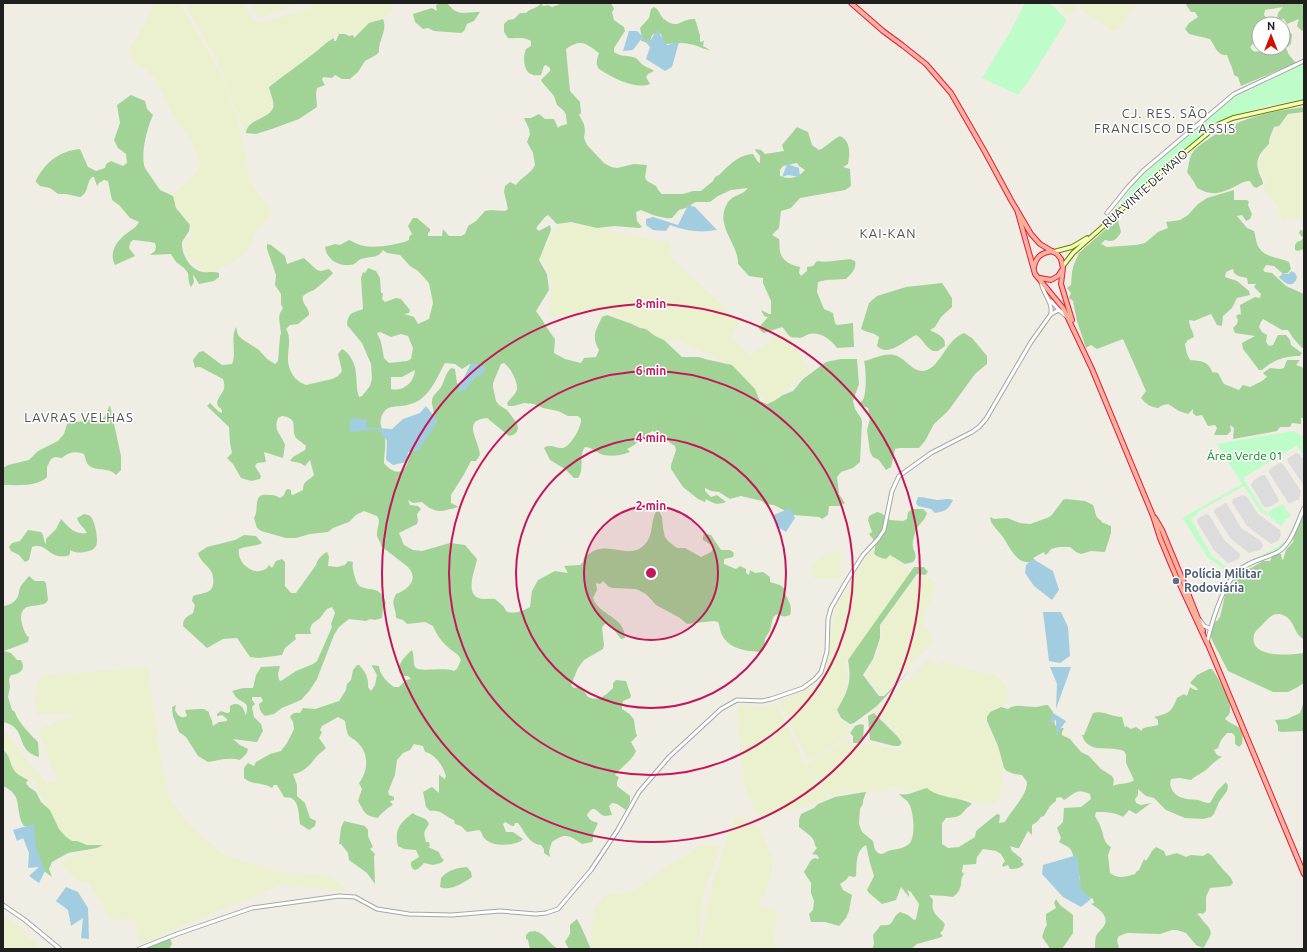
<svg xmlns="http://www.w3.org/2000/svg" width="1307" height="952" viewBox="0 0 1307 952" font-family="Ubuntu,sans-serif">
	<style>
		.residential { fill: #dddcdc }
		.farmland { fill: #ebf0ce }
		.forest { fill: #a2d396; fill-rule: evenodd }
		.park { fill: #befdc9 }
		.water { fill: #a2cde1 }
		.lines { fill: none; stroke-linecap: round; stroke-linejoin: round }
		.tertiary-casing { stroke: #a6a6a6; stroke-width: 5 }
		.secondary-casing { stroke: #637c00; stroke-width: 5.5 }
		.trunk-casing { stroke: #e8184d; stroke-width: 6 }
		.tertiary { stroke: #fff; stroke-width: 3 }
		.secondary { stroke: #f4feb5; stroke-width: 3.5 }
		.trunk { stroke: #f6b296; stroke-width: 4 }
		.ring { fill: none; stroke: #c2185b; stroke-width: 2 }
		.service-dot { fill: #5c6f8a; stroke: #fff; stroke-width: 1.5 }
		.labels { text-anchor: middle; stroke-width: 3; stroke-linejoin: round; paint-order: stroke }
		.street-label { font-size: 12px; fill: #1f1f1f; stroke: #fff }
		.park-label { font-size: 12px; fill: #04861a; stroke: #fff }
		.service-label { font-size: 12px; font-weight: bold; fill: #4e5e75; stroke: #fff; text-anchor: start }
		.neighbourhood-label { font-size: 13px; letter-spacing: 1px; fill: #525252; stroke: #fff }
		.centre { fill: #c2185b; stroke: #fff; stroke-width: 2 }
		.ring-label { font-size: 12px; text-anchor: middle; font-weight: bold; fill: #c2185b; stroke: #fff; stroke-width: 3; stroke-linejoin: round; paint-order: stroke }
	</style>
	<rect width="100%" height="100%" fill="#f0ede4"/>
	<!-- residential -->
	<g class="residential">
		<path d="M 1296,453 L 1299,454 L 1304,460 L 1304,486 L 1288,462 L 1287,459 Z"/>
		<path d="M 1279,463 L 1283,464 L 1301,491 L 1299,500 L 1297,500 L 1289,504 L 1269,473 L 1269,470 Z"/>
		<path d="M 1262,475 L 1265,475 L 1279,500 L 1278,502 L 1269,507 L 1264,507 L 1251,485 L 1253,481 Z"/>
		<path d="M 1243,495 L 1247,497 L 1258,514 L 1280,530 L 1281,535 L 1278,541 L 1271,544 L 1247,526 L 1232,502 L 1233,499 Z"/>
		<path d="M 1225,503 L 1227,504 L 1241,528 L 1261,541 L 1263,546 L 1260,550 L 1249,553 L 1230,538 L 1214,512 L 1214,510 Z"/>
		<path d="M 1206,514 L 1209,515 L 1225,541 L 1240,554 L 1239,559 L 1228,563 L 1214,550 L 1197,522 L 1197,519 Z"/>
	</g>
	<!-- farmland -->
	<g class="farmland">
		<path d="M 154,3 L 180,3 L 214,62 L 223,79 L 240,126 L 250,182 L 271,211 L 271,214 L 257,229 L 250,248 L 236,260 L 215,271 L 207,272 L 197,266 L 187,256 L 184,241 L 193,232 L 192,227 L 170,197 L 194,176 L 198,170 L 198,156 L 187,132 L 180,126 L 164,98 L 157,81 L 144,68 L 133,62 L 130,54 L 130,46 L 138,37 L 147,21 Z"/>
		<path d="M 184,3 L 245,3 L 248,12 L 254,20 L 261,22 L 284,17 L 308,9 L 318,3 L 391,3 L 394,11 L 359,33 L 354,34 L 350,31 L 343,35 L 336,34 L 330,42 L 267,88 L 271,95 L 273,109 L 265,116 L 252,120 L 248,125 L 247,138 L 216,58 Z"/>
		<path d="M 250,3 L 301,3 L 262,17 L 256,14 Z"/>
		<path d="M 1057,3 L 1079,3 L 1069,17 Z"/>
		<path d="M 1083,3 L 1137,3 L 1117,30 L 1114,31 L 1080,8 Z"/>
		<path d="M 1304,113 L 1304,214 L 1302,217 L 1297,220 L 1291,218 L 1283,222 L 1279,217 L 1278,207 L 1266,192 L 1264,188 L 1266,182 L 1260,170 L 1259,163 L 1263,152 L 1270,144 L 1271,138 L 1273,135 L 1275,129 L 1281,126 L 1288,116 Z"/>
		<path d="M 561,221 L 661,241 L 670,241 L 671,258 L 740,321 L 730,337 L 750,356 L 784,330 L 810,371 L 769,405 L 727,363 L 675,339 L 669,343 L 608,311 L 548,317 L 553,280 L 540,256 Z"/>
		<path d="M 879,546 L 908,569 L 910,573 L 858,647 L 845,661 L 848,682 L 845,693 L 836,710 L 840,719 L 849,726 L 848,735 L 812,759 L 807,759 L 780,703 L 781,700 L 818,685 L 829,657 L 831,633 L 834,612 L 854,576 L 870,552 Z"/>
		<path d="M 839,552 L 841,554 L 842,561 L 840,579 L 817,579 L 812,576 L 813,567 L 816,562 L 821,557 L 832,553 Z"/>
		<path d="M 919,575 L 927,577 L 935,584 L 935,587 L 923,620 L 922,626 L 932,635 L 932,642 L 883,694 L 880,694 L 866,675 L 874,660 L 881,640 L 881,625 Z"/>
		<path d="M 930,658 L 935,666 L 939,665 L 941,662 L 995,675 L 1001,680 L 1007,690 L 1009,698 L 1006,704 L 988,712 L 986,721 L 989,731 L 998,747 L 1003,767 L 1003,781 L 1000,796 L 995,803 L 988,805 L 970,800 L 902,789 L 891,786 L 883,791 L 848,792 L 833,796 L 829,795 L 807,766 L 807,764 L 847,739 L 856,746 L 864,743 L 899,750 L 903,748 L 905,745 L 902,739 L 875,712 Z"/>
		<path d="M 148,667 L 160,754 L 170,799 L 190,826 L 224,855 L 280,873 L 332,876 L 348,892 L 280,885 L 140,944 L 134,920 L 110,918 L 89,882 L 77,881 L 60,862 L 106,842 L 66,844 L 34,781 L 16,779 L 3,761 L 3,730 L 47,784 L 58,780 L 37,730 L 78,713 L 36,714 L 35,694 L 40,676 Z"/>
		<path d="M 742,704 L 755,707 L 766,707 L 777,704 L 800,752 L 803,763 L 827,796 L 826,800 L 763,818 L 758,816 L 745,788 L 743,780 L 737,710 Z"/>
		<path d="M 737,817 L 752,821 L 759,827 L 772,858 L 772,872 L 763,897 L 761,897 L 759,906 L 776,910 L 778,915 L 772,943 L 783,949 L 700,949 L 707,905 L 712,886 L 734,818 Z"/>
		<path d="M 706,845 L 720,847 L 714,866 L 704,890 L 700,935 L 697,949 L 591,949 L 591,933 L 594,910 L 604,895 L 627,893 L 639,888 L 661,870 L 679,860 L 699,847 Z"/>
		<path d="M 3,916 L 20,927 L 40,949 L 3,949 Z"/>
	</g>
	<!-- forest -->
	<g class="forest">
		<path d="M 440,3 L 447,3 C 459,18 464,11 480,12 L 474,21 L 467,24 L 464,31 L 461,33 L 434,31 L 428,28 L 423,29 L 415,22 L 413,14 L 432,8 L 437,11 L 436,5 Z"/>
		<path d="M 541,3 L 543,6 L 548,5 L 552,7 L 563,3 L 611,3 L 614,9 L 612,12 L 614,20 L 624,27 L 625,31 L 614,48 L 614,52 C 621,57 625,55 633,57 C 638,58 639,62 643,65 C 647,68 651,68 654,71 L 648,74 L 646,77 L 650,84 C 635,90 611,77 599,69 C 595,64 597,59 599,53 C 586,44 582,38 566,49 L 570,91 L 580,102 L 581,113 L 579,115 L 584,124 L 585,131 L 584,138 L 587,145 L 604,163 L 611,167 L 617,168 L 634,164 L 647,165 L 645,177 L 647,181 L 656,186 L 659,191 L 662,194 L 683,194 L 693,191 L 701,191 L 713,181 L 715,177 C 720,175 721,173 725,169 C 734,161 740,155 753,154 L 758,162 L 760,163 L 760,156 L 755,150 L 756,149 L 761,150 L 765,154 L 784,151 L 782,145 L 797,127 L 808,132 L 812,145 L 819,150 C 827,147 831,140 840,136 C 851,141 850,154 848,164 L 843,167 L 850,169 L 851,186 L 845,190 L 800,198 L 791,208 L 781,211 L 779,228 L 772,235 L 779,239 C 780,244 779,248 780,252 C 783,262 791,265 800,267 L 799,273 L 801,276 L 807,271 L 807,267 L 813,266 L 817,261 C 828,263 839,260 850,259 L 855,261 C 857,269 851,274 846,279 L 826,280 L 818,282 L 817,292 L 824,309 L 833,313 L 835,323 L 837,325 L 853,323 L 854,347 L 837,348 C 832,340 820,331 809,334 C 806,335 804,337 800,338 C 797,337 794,338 791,337 C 787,335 785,329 782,327 L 764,333 L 762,332 L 759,329 L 761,325 L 768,317 L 764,316 L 761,310 L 769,314 L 771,314 L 771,301 L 763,283 L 763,278 L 749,276 L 738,264 C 739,243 713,226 728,202 C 733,195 743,195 748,188 L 731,190 L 718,196 L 710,202 L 696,202 L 692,204 L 689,207 L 679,210 L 672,218 C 662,219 650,214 641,210 L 636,212 L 637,221 L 642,227 L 639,228 L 614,226 L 597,228 L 571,222 L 557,224 L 548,215 L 545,217 L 536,228 L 539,231 L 550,225 L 551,230 L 539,260 L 547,274 L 549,290 L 536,311 C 543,320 547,329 555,339 L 554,353 L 565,359 L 581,363 L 584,358 L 596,357 L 599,350 C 591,336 596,330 602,317 L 607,315 L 632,324 L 640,328 L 646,329 L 655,336 L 664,340 L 682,357 L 699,357 L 705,359 L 732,365 L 755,389 L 760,401 L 767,404 L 774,401 L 783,395 L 793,391 L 803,379 L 826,362 L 841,359 L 857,359 L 859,384 L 853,401 L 855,409 L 861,418 L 862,422 L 860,462 L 853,468 L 841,472 L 837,477 L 839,494 L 845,503 L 839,506 L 829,506 L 828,515 L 822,519 L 819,517 L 793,515 L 774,505 L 765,504 L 762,501 L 741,496 L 730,499 L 719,492 L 711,491 L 705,488 L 705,491 L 711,497 L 717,495 L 726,502 C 718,505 714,504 706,499 L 705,502 L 698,499 L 683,487 L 671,469 L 671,465 L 676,450 L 675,446 L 653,431 C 644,434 637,445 627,449 L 630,452 C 620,456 606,458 597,452 C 593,450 590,447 585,447 C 578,456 585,469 578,478 L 574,478 L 565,469 L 550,460 L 544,448 C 550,443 556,449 563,448 C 571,446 582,426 581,419 L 578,416 L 568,416 L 558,411 L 543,408 L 534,404 L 524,403 L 514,406 L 508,406 L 507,403 C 510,399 516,394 517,389 C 518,382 510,367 504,363 L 501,364 L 493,383 L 493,387 L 496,401 L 499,405 L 507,410 L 516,422 L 518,427 L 517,432 L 513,435 L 509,436 L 487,418 C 461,420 479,440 480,455 L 476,461 L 471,461 L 463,476 L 451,495 L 451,503 L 459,507 C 442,511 436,515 422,502 L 413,503 L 408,500 L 410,505 L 418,506 L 421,509 L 417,514 L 418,521 L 417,524 L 399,533 L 404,545 L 413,550 L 422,551 L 450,543 L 465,545 L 477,559 C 476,568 464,593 479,598 C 484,600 490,598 495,599 L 503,606 L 507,612 C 515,614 523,611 530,607 L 532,591 L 538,580 L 555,571 L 568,573 L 564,566 L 580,565 L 583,562 L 584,557 C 589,554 593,550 600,549 C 616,546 633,559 646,543 C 654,534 650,518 658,509 L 662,517 L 663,528 L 665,537 L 668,541 L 677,548 L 685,548 L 701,557 L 711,552 L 713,549 L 711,545 L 703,540 L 703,535 L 707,534 L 711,535 L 721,550 L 730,550 L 734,553 L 733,557 L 724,559 L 724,564 L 736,569 L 740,566 L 746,569 L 746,573 L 749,575 L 750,570 L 755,573 L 763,572 L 770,577 L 770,582 L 780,585 L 784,588 C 785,599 794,604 790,615 C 785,617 782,617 778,614 C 770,617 773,623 770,630 C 769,633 766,636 765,639 C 764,644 766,647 762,652 C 747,651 730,650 722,635 C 720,631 720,627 718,622 L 714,621 L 687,624 L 680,618 L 656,605 L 647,595 L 644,593 L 636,589 L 613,588 L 609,587 L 603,581 L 600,584 L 596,583 L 597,590 L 593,598 C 599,616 625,616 625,638 L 621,639 L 610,625 L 605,624 L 602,627 L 604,645 L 603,649 L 584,660 L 578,668 L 571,685 L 574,688 L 581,687 L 588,697 C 599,702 606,695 613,688 L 613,683 L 616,680 L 626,681 L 631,696 L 630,698 L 623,701 L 622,705 L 622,709 C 639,720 632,719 637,736 L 631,742 L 636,751 C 632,761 622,766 615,775 L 619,777 L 617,782 L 617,786 L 630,796 L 630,802 L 626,810 L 617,804 L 612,803 L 609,806 L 612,815 C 609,815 605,817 602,815 C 597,812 594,803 587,815 C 590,821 592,821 598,823 L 593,834 L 593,840 L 592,842 L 582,844 C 570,836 566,832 552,842 L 549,851 L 550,857 L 544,853 L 544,849 L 541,845 C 529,844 525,832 518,823 L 515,823 L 514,826 L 512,826 L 505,822 L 503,824 L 506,832 L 513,832 L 523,839 L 521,841 C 511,846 492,847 484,838 C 482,835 482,832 479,830 L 467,832 L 461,826 L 455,824 L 454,820 C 444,816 441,809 430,811 L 426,807 L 423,792 L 432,787 L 439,793 L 439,775 L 445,779 L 446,776 C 443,766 435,754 425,752 L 423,746 L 414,744 L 410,750 L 403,753 L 397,760 L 395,775 L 388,792 L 389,795 L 394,797 L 394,800 L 390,801 L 393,805 C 390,806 379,815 378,818 C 364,816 364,811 358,801 L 362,789 L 359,783 C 369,770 369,752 356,741 C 354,739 351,738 349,736 C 346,732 346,725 345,721 L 338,717 L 322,726 L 320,730 L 322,732 L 319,738 L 326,748 C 323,751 319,754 316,757 C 311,765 302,773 293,774 L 297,785 L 297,796 L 305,803 L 310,818 L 316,821 L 315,826 L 309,830 L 300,824 C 299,816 299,801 291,798 C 289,797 286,798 284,797 L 277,785 L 274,785 L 272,788 C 263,782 251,785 244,778 L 244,768 L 248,763 L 254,766 L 256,762 L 270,754 L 281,751 L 287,743 L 294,729 L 293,722 L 290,717 C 292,713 295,712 300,713 L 303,708 L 315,709 L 339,701 L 346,690 L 347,684 L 351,680 L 353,670 L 357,665 L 359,665 C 365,671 369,678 368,687 L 371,691 L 375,685 L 377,675 L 372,666 L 372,665 L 379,666 C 379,674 388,683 394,687 L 399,687 L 406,680 L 411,679 L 408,676 L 403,676 L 399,672 C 398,663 405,656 412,650 C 415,656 412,664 416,668 C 420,672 445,667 454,671 L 457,669 L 461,660 C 459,655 456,653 451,650 C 443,643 437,636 433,626 L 425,622 L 407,624 L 403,620 L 396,618 C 396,606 390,606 396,594 C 409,589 419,579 408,567 L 381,546 C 381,541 376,538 377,533 C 377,529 379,525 379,520 L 377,516 L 364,511 L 356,515 L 349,522 L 333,528 L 328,532 L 310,534 L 296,538 L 286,538 L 261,531 L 257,528 L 254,518 C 260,508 252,493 268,495 C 274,495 275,495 280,498 L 284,495 L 286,490 L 288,489 L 291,490 L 291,494 L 293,495 L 303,490 C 303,480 309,481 314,475 L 310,460 L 305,466 L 300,463 L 290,461 L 293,457 L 305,450 L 306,446 C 303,443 299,441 296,438 C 290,427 300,419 282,416 L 278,418 C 273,432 281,433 285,445 L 283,458 L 264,452 L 266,462 L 257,463 L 255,466 L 261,476 L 260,479 L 251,481 L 241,478 L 233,464 L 227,458 L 232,453 L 230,443 L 229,427 L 207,406 L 210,403 L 219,412 L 222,413 L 222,410 L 218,406 L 217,402 C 221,392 227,391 223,379 L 200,367 L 197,367 L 195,368 L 193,360 L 199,352 L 203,351 L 222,365 L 232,364 C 237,353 230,339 236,327 L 238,335 L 242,339 L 259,350 L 267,359 L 275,364 L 278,361 L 280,337 L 281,333 L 279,318 L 280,313 L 283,308 L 281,305 L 281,294 L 275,285 L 276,275 L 267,249 L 267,244 L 271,245 L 285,256 L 287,264 L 304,258 L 317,270 L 321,271 L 329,269 L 333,273 C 332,275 316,289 314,290 C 309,292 307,293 303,296 C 301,304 310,308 309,315 L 298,324 L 290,325 L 286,329 C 295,343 280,360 295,378 C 298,381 301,383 306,385 L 332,379 L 338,376 L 342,371 L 338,354 L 342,349 C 350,353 356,365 356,374 C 357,382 356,388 359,397 L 362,396 L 370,386 L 372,378 L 371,364 L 362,343 L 347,325 C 348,311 354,313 363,309 L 361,278 L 363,272 L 365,273 L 368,268 L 376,271 L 380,278 L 381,293 L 383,293 L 382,299 L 385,302 L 396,298 L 401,299 L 410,310 L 409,313 L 404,314 L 414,317 L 418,324 L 429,319 L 433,303 L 429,283 L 418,271 L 410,266 L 400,255 L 387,253 L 383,250 C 378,259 370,256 361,259 C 357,261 355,265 350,265 C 338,266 327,260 325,247 L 335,244 L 340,245 L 349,240 C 354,242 359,245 364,246 C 376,248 398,245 409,240 L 409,237 L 412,234 L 408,226 L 413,218 L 417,218 L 430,229 L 430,231 L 428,233 L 428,236 L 442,236 L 443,229 L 449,236 L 461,236 L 465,234 L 468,226 L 476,221 L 485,211 L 491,210 L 505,211 L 508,209 L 504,192 L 505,186 L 510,182 L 516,185 C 521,177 530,175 535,165 L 533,153 L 527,142 L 530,134 L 529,129 L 524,118 L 531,118 L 539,114 L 545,119 L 554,119 L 558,128 L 560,126 L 567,124 L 566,115 L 564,111 L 557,105 L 554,96 L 542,82 L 541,80 L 550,71 L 550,68 L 546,65 L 544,66 L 541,75 C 538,75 534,76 531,74 C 523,71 523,55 526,49 L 531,46 L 531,41 C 522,36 518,39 508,38 L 504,32 L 504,24 L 508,20 L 514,19 L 520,13 L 526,13 C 530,8 537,9 541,3 ZM 797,163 L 799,166 L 805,170 C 798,178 790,180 780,176 L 780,170 L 783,166 ZM 380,332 L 391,337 L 401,334 L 408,336 L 413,348 L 411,359 L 407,361 L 389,363 L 384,358 L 381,342 L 377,333 ZM 445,363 L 455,364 L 462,369 L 470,364 L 478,365 L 478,374 L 468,385 L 460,386 L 457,383 L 455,369 L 451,368 C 445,374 445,380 441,387 C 438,392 433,394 432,400 C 431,406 436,411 432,418 C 428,426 413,440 411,448 C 409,455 409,466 402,471 C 395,474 388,468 384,463 C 384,455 386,447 385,439 C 384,432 379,425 381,418 C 386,403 396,408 407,405 C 412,404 417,402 421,399 C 433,390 438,375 445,363 ZM 415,370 C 414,383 403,392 391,389 L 391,377 L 402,377 Z"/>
		<path d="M 1185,3 L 1304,3 L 1304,29 L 1302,31 L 1297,26 L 1299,19 L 1287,24 L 1284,19 L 1277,19 L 1278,13 L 1283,7 L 1265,10 L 1264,15 L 1271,22 L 1271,24 L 1259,24 L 1259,44 L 1253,44 L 1250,47 L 1253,51 C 1258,52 1263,52 1267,48 L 1283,48 L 1283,28 L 1292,34 L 1291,44 L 1286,48 L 1289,55 L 1296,63 L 1241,86 L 1238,77 L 1234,75 C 1233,68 1229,62 1227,55 C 1217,56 1215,46 1210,39 L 1189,34 L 1185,29 L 1189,23 L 1198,17 L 1195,12 L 1191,12 Z"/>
		<path d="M 654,7 L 657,9 L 664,20 L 664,19 C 679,31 680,18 695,19 L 700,35 L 700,42 L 704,41 L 703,46 L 710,50 C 702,49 697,45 689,44 C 681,42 674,44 666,44 L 663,40 L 661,34 L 656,33 L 652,35 L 649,43 L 641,41 L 642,37 L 640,28 L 649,18 L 651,9 Z"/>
		<path d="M 383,19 C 388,31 378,40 379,52 L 376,55 L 365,61 L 358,72 L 350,79 L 342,79 L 335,75 L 332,78 L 323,77 L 322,80 L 325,85 L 317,88 L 316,94 L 317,107 L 299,119 L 269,130 L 256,134 L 246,133 C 248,118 268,120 273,108 C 275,102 270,94 269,87 C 284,75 299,65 313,54 C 320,49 326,42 334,38 L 334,41 L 336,41 L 339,34 L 345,34 L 349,36 L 353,35 L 354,38 L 369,23 Z"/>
		<path d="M 131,95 L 145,101 L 147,109 L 153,115 C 147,128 140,155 145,168 L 160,190 L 173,196 L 176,208 L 190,225 L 189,231 L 182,242 C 181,254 190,270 203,272 C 209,273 213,271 219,273 L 219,277 L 214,281 L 199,284 L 193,274 L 194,282 L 191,287 L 189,283 L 188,273 L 184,268 L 176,262 L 171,254 L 150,255 L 155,251 L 156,247 L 155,243 C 147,241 141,241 133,240 L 130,243 L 129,248 L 135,256 L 115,265 C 108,251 118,239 130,231 C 134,228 137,226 139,222 L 130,218 L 119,205 L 112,200 L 108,181 L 104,180 L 99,183 L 97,186 L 94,177 L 92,177 C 86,183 89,193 80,197 L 66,194 L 58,194 L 50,188 L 40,186 L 36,182 L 36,180 C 46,162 59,151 80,149 L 88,167 L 96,171 L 105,168 L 106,164 L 111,161 L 123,166 L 127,163 L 126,154 L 118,148 L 114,140 L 120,123 L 117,105 Z"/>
		<path d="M 1304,107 L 1304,112 L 1288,114 L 1279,126 L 1274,127 C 1272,133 1269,137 1269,144 C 1262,151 1255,158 1258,169 C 1259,175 1262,177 1263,184 L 1256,188 L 1253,186 L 1250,181 C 1245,181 1243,182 1238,185 C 1222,193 1213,197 1197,188 L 1194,182 L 1187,172 C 1189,166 1189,157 1193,152 C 1198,145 1206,141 1213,136 C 1240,118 1271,111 1304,107 Z"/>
		<path d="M 1234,190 L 1234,200 L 1247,200 L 1249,202 L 1248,205 L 1252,214 L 1250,219 L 1246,221 L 1242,215 L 1237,216 L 1247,228 L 1254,231 C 1256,237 1256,245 1260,249 C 1266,258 1280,257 1289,262 L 1291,269 L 1288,273 L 1283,274 L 1274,266 L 1266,265 L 1263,270 L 1265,272 L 1272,273 L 1286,286 L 1304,294 L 1304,347 L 1302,348 L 1293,338 L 1288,330 L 1282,330 L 1263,319 L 1261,322 L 1259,327 L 1262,332 L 1267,335 L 1266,342 L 1269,346 L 1273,345 L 1278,335 L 1286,335 L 1290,340 L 1291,345 L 1302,353 L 1300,356 C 1285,356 1273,360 1262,370 L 1259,370 L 1243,349 L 1242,343 L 1255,336 L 1235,333 L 1233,328 L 1237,324 L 1238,320 L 1236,316 L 1239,314 L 1241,315 L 1240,305 L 1255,297 L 1260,298 L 1261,294 L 1254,287 L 1256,284 L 1248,284 L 1247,278 L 1238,276 L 1234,273 L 1233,269 L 1226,272 L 1225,277 L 1237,281 L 1249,291 L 1250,295 L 1237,298 L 1232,308 L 1223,316 L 1222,326 L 1217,325 L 1211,314 L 1194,321 L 1189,320 C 1189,326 1193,331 1194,337 L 1188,340 L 1185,344 L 1187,354 L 1190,360 C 1200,361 1209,361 1212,372 L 1218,373 L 1224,384 L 1239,390 L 1243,385 L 1250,387 L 1262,381 L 1267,377 L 1263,373 L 1270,368 L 1280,369 L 1284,368 L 1287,360 L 1300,360 L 1296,365 L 1302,367 L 1304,370 L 1304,418 L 1301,418 L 1301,424 L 1292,423 L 1290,427 L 1280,427 L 1277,431 L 1233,439 L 1234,428 L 1230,425 L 1231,431 L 1227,435 L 1214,435 L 1217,428 L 1215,425 L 1208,426 L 1202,415 L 1196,416 L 1193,413 L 1193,409 L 1188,414 L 1179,411 L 1168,404 L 1163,405 L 1158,408 C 1150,407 1146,404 1141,398 L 1146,391 L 1123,339 L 1097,349 L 1091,345 L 1086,348 L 1077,321 L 1073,301 L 1069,298 L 1071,293 L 1067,288 L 1071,285 L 1072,272 L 1074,264 L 1079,253 L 1107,228 L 1118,220 L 1121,232 C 1117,239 1114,243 1105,240 L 1101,244 L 1107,247 L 1136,245 L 1145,243 L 1158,232 L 1168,228 L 1166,222 L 1180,220 L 1188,215 L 1198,204 L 1207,198 Z"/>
		<path d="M 1300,230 L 1304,231 L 1304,249 L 1298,251 L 1295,250 L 1295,245 L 1297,242 L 1302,240 L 1303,237 L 1301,236 L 1299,233 Z"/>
		<path d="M 942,283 L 952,298 L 952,307 L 941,317 L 935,327 L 930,330 C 937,334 946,336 945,346 L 938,351 L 933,351 C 926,348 923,339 916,335 C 905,340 888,358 877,346 L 879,337 C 874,332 867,333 861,329 L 869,303 L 877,296 L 906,287 Z"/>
		<path d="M 964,333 L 972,338 L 987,356 L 987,364 L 975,374 L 948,411 L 934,424 L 925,441 L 919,448 L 899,448 L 895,449 L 891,467 L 886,470 L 879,460 L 873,457 L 870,452 L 867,430 L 870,419 L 868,408 L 858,404 C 860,402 862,401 863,400 C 867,393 866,368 864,361 C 874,359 884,353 894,355 C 907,358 913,375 927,370 C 941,365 946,340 964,333 Z"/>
		<path d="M 110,405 L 121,456 L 121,470 L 116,475 C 109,466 93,473 87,463 C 86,461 85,457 84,454 C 76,451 68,452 62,458 L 55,457 L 51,459 L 47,467 L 47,477 C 37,487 17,485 3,485 L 3,468 L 8,465 L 29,460 L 38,451 L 58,441 L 64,434 L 68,421 C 80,424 92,418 104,418 Z"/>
		<path d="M 1066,499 L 1085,501 L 1093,505 C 1096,512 1094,517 1102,521 L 1101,522 L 1111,526 L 1111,533 L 1105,552 L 1091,551 L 1081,554 L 1076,552 L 1070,547 L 1059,547 L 1051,549 L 1048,553 L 1045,555 L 1044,552 L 1033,558 L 1035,560 C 1019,569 1010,548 1003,537 C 999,532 995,528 991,522 L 990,517 L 994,519 L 1007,518 L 1020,523 L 1030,524 L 1047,518 L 1051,516 L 1063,500 Z"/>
		<path d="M 913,509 L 923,509 L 927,513 C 925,521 917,525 915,533 C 914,536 912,543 913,546 C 913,551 917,553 915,559 L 913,562 L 905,564 L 890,555 L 886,559 C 881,558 878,557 874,554 L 876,543 L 869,534 L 872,532 L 868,520 L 869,516 L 877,512 L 881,513 L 890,520 L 903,521 L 907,519 L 908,512 Z"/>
		<path d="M 1304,511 L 1304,639 C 1294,635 1295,621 1285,616 C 1275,610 1268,618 1262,625 C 1259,628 1255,631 1254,635 C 1248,659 1291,655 1304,653 L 1304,683 L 1296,688 L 1288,692 L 1273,692 L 1228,671 L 1212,640 L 1209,630 L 1211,623 L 1217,621 L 1220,617 L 1226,591 L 1233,583 L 1237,573 L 1251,568 L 1263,561 L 1270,561 C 1272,557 1275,552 1281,554 L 1282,559 L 1283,560 L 1286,550 L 1293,542 L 1294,531 Z"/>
		<path d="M 84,514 C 85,514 89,515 90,516 C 95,520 99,541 96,546 C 94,550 89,551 85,552 C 78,553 76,553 70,550 L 70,554 L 68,556 C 64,556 59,557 55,555 C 46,551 43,543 32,547 L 29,560 L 25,562 L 19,555 L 11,551 L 9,547 L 12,543 L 20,541 L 28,530 L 41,532 C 45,537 43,541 46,544 L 46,539 L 56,529 L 61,519 C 69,527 74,535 87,533 C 84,527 79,525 77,518 Z"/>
		<path d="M 244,535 L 256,536 L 262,543 C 255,547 246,546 239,549 C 237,559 246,570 256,571 C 259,572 263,570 266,569 L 269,565 L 272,568 L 276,561 L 282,559 L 285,562 L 285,586 L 291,593 L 296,593 L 316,565 C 317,560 322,554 327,552 L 329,557 L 328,566 L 337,567 L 345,565 L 348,561 L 353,562 C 352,566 353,570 354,574 C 355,577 356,581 357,583 C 364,594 380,582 386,603 L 383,609 L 382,618 L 375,620 L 370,619 L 366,621 L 349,619 L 339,627 L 334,635 L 317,679 L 310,690 L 301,700 L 282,708 L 274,714 L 265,716 C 261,713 259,709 259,704 L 263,701 L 261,697 L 252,697 L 252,700 L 255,704 L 252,707 L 254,717 L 261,724 L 263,731 L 257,742 L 233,739 L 240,745 L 248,749 L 247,753 L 240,760 C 229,757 220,760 208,762 L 198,756 L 186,737 L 179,732 L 173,716 L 172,707 L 176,705 L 175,710 C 178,716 181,719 187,716 L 185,710 L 199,709 L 204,709 L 209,712 L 209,714 L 212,721 L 213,726 L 219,722 L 227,721 L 227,719 L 222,715 L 217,716 L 217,714 L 221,711 L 227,713 L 230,712 L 230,706 C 237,701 244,706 245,714 L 246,715 C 249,703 246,704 238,699 C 235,697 234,693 232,691 L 243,688 L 253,688 L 256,675 L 261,667 L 280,666 L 278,674 L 279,680 L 281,681 L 296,671 L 313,664 L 317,661 L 332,627 L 331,624 L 335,613 L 332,607 L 327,609 L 319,619 L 312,624 L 310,629 L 311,634 L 296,634 L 295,636 L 296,639 L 285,648 L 282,655 L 259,658 L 250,657 L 237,638 L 223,639 L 207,648 L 183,626 C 183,618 187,617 193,613 L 195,605 L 192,601 L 193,596 C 198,594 204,594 209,591 C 215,588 214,576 211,571 C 206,564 200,561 198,553 L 207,547 L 235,540 Z"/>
		<path d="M 914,567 L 924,567 L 928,572 L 925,575 L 917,574 L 880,625 L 880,638 L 873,659 L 863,675 L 879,696 L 884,696 L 910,670 L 877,706 L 854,723 L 850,724 L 841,718 L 837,710 C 848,691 852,682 848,660 Z"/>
		<path d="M 29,576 L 35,581 L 44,581 L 46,583 L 48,600 L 46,603 C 40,606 33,605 27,607 C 16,612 23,629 27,636 L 29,637 L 28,642 L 4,651 L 11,653 L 17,660 L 21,660 C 26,669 21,674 11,675 L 9,679 L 10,687 L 8,697 L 12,710 L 15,712 C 17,721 31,735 38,742 L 39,757 C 36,756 33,755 30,753 C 17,743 25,727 3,722 L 3,606 C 11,605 18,601 19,592 C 20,588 19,590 21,586 C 23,582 27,579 29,576 Z"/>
		<path d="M 1209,669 L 1212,669 C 1218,678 1232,701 1230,711 C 1230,715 1227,716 1225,719 C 1237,729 1245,724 1242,744 L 1239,747 L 1235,744 L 1235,736 L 1232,733 L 1227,733 L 1221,740 L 1218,748 L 1214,750 L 1217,755 L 1222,757 C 1214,761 1212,765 1206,770 C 1201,774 1196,775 1191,780 L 1180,778 L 1171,779 C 1168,788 1175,796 1183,798 C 1188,800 1193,799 1198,800 C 1202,801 1205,803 1210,803 L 1217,791 L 1226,782 L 1228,786 L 1227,791 L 1219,802 L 1214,814 L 1211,817 L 1203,819 L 1185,818 L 1173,813 L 1166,810 L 1154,798 L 1146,796 L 1138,789 L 1138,795 L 1135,799 L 1136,803 L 1141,805 L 1151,803 L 1136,814 L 1129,810 L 1123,817 C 1114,812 1106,812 1096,812 L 1095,816 C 1097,820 1100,824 1101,828 C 1104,835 1103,843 1111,847 L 1108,855 L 1110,873 C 1117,879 1126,877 1135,874 L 1136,872 L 1139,870 L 1144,859 L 1146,861 L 1152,851 L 1156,847 L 1164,851 L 1166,856 L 1177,853 L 1186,857 L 1191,855 L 1203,856 L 1208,853 C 1214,856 1216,862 1221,867 C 1225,873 1231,875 1233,883 L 1230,886 L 1210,888 L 1206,897 L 1206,911 L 1203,914 L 1200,913 L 1197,914 C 1200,916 1201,918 1203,921 C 1209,928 1214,930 1208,940 C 1206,943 1206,945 1203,948 L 1196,945 L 1186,933 L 1177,930 L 1172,930 L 1160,934 L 1127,933 L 1119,936 L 1117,940 L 1119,949 L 1095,949 C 1095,945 1095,940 1096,936 C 1098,932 1101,930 1104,926 C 1110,916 1098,908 1091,904 L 1094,903 L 1093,899 L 1080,893 L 1080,878 L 1072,852 C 1070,846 1065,846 1059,842 L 1061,838 L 1057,828 L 1063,822 L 1064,808 L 1081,807 L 1091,799 L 1090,794 C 1076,788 1076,793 1064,800 L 1061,797 L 1056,798 L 1056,801 L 1050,806 L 1044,816 L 1041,817 L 1037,822 L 1032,825 L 1032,835 L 1028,831 L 1019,848 L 1016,848 L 1010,846 L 1012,851 L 1022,859 L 1021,862 L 1024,864 C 1021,868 1016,869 1010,869 L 1008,865 L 1003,867 L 1002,865 L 1005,861 L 1001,854 L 996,851 L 983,849 L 977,857 L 976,864 L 963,865 L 962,872 L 964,874 C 960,879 962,883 960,888 C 959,892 956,894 953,897 L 945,896 L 929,895 L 933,900 C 931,914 936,914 945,924 L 943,930 L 940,933 L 943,936 L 939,938 L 917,944 L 911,949 L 872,949 L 874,944 L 873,935 L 881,925 C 896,927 890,918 900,912 L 908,915 L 914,920 L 916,919 L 919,904 L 911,892 L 907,890 L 909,894 L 909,897 L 901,887 L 896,900 L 882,904 L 868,892 L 867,890 L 874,876 L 870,863 L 866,845 C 855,851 857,865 856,876 L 854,877 L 849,876 L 846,880 L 840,884 L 843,890 L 852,895 L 849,911 L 846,918 L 839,926 L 825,922 L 811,922 L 809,914 L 813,910 L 814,901 L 811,893 L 811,883 L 804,872 L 811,860 L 815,858 L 818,859 L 819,858 L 817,855 L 812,854 L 817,848 C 814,845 815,842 813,839 C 809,834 804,831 799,827 L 799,820 L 801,814 L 814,808 L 818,804 L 835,797 L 865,792 L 866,792 L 863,801 L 863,804 L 860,809 L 859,824 L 862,832 L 873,841 C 874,844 874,849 877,852 C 881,856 884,853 888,851 C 895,849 903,849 909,844 C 916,838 914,810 908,802 C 906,800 902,797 899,794 C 909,796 918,790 927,788 C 940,799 958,796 972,804 C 959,813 966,817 946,818 L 942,823 L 942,844 L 948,848 L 959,847 L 975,837 L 976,831 L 997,814 L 1000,815 L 999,823 L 1005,822 C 1012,809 1027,796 1027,782 L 1022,775 L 1014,774 L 1007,771 L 1004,768 L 998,746 L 987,721 L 987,717 L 990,712 L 1001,707 L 1008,709 C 1016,703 1025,707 1035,707 C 1039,707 1043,705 1048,705 L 1053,712 L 1055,725 L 1059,728 L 1064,728 L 1062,732 L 1062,735 L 1070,739 L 1081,752 L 1089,756 L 1101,769 L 1112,776 L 1114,780 L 1113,786 C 1119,783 1131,784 1134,780 L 1126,763 L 1126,755 L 1124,751 C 1109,745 1088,755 1082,735 L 1084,735 L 1093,713 C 1103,710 1112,717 1122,717 L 1125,728 L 1126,726 L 1131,729 L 1136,727 L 1142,731 L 1142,729 C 1147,726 1152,727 1158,725 L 1158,720 L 1154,717 C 1169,713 1171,713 1177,698 L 1184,694 L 1187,696 L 1190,687 L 1195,690 L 1198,690 L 1197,688 L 1190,683 L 1197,675 Z"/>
		<path d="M 1304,701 L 1304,731 L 1281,732 L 1278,731 L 1278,726 L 1275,720 L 1287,719 L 1300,713 Z"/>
		<path d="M 874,713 L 898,737 L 902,743 L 899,746 L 894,746 L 870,740 L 868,716 Z"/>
		<path d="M 860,724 L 864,725 L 863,739 L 858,743 L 853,743 L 853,736 L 850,733 L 855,726 Z"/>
		<path d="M 3,750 C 11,756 9,763 14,770 C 17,775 23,777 28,780 L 26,783 L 29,787 L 36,792 L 41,802 L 50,810 L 59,829 L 66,837 L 72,841 L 77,841 L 87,845 L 103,845 L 97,848 L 68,853 L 52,862 L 49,869 L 52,877 L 36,865 L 30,826 L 24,826 L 22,823 C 15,805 23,796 3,786 Z"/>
		<path d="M 413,813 C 418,818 426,816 429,824 C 424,833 423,830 426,842 L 429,842 L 430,846 L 428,847 L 439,852 L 441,857 L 444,860 L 441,863 L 433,865 L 424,863 L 418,869 L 414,870 L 411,866 L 411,862 L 419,857 L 416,850 L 404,849 L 398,846 C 394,829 400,823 413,813 Z"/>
		<path d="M 344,821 L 365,826 L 368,830 L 368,836 L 373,847 L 370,849 L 375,854 L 374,857 L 375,884 L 367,873 L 349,860 L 348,853 L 341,844 L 339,844 L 341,828 Z"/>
		<path d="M 467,867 L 471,872 L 472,877 C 465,882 449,892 440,887 L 441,878 C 448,870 456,868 467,867 Z"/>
		<path d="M 1056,899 L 1060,905 L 1073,915 L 1073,933 L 1062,949 L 1048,949 L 1049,947 L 1042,937 L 1045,928 L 1047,925 L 1046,920 L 1046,914 L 1056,908 L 1054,903 Z"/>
		<path d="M 577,919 C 583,929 586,939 591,949 L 569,949 L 565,942 L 570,934 L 570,925 Z"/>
		<path d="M 535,931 C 545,933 549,944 558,949 L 530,949 L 528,940 L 526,939 L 526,935 L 529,932 Z"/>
		<path d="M 170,938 L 172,944 L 169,949 L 140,949 Z"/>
	</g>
	<!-- park -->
	<g class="park">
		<path d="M 1025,3 L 1050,3 L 1067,20 L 1030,79 L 1018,95 L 982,78 L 1010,32 Z"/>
		<path d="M 1304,62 L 1304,99 C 1274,104 1245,110 1217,122 L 1115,213 L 1113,212 L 1136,182 L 1233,94 Z"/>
		<path d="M 1293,431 L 1304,437 L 1304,456 L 1297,446 L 1299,444 L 1274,459 L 1269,451 L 1274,459 L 1243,478 L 1263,510 L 1267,512 L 1266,515 L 1261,512 L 1244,486 L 1201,510 L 1191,519 L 1211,555 L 1230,570 C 1238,568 1243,563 1250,560 C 1262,554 1274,551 1283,542 L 1285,544 L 1278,550 L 1251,562 L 1234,572 L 1229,572 L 1208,558 L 1183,519 L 1184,517 L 1242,484 L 1217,444 Z"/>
		<path d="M 1282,504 L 1291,516 L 1286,519 L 1281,526 L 1268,515 L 1268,512 Z"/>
	</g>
	<!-- water -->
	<g class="water">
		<path d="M 657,30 L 667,45 L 679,42 L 672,67 L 665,71 L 646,59 L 650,47 L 642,38 L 633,50 L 623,51 L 629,31 L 637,31 L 649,42 Z"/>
		<path d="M 787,164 L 799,168 L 800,177 L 788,175 L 782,177 Z"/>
		<path d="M 688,205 L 695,207 L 717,230 C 699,233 687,231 670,225 L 666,231 L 653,230 L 646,225 L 646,219 L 653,217 L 678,225 Z"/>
		<path d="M 1291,271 L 1295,273 L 1297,277 C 1294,289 1285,284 1279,277 L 1282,274 L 1289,274 Z"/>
		<path d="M 471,363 L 486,367 L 482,375 L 475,377 L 465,390 L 457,392 Z"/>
		<path d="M 426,406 L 438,421 L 418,451 L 408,452 L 407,462 L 393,465 L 386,460 L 387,441 L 378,429 L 349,432 L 351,418 L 367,420 L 366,427 L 392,429 L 403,419 L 420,413 Z"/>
		<path d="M 918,497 C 925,497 930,499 937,500 C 943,500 947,498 953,500 C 948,510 946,511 935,513 L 931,509 L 918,506 L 916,503 Z"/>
		<path d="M 790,508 L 795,518 L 786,532 L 776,526 L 774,515 Z"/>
		<path d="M 1033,559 L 1053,571 L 1059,590 L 1052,600 L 1034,586 L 1025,573 L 1026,565 Z"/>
		<path d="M 1043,612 L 1061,612 L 1068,627 L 1070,656 L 1060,663 L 1049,661 Z"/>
		<path d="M 1050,667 L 1071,667 L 1056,709 L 1057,684 Z"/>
		<path d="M 1053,713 L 1066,721 L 1056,735 L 1056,720 L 1049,723 Z"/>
		<path d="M 34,824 L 36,848 L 45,871 L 39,883 L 29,876 L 39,867 L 28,868 L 29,853 L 23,838 L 17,841 L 13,830 Z"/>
		<path d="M 1077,855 L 1081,889 L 1091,899 L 1081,907 L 1063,897 L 1042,874 L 1043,865 Z"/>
		<path d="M 66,887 L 78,892 L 88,908 L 89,939 L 81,938 L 83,918 L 71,926 L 68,910 L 56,901 Z"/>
	</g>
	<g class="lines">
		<defs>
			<g id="tertiary">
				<path d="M 1107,213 L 1128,187 L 1143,171 L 1234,94 L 1304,61"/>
				<path d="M 1041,282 C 1043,294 1053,302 1051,314"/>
				<path d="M 1051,301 L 1059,310"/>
				<path d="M 1200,620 L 1204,626 L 1209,628"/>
				<path d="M 1207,642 C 1212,622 1222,587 1237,572 C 1248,561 1265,559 1278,552 C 1292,543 1297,523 1304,508"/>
				<path d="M 3,905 L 25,920 L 60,949"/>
				<path d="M 139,949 L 177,934 L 252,908 L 339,896 L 355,897 L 377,909 L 409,914 L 452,915 L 500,911 L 536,914 L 546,913 L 558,909 L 591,870 L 617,831 L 639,792 L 669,757 L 721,709 L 737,700 L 762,701 L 771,699 L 803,688 L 815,679 L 821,672 L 824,662 L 827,651 L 828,619 L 831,608 L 846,582 L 863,555 L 878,539 L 884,530 L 892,491 L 899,476 L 931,453 L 972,432 L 979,427 L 986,419 L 1031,342 L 1051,314 L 1059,310 L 1066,316"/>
			</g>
			<g id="secondary">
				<path d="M 1053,252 L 1072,247 L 1087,238"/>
				<path d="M 1063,266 L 1073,253 L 1107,223 L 1160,173 L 1219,124 L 1233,118 L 1304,102"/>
			</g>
			<g id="trunk">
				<path d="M 851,3 L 883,31 L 902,45 L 926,64 L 951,93 L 985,152 L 1011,200 L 1031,234 L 1040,244 L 1057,254 L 1061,259 L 1063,268 L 1061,284 L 1072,320"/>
				<path d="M 1018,213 L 1035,274 L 1063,308 L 1067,316 L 1092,369 L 1153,516 L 1160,538 L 1175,574 L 1207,643"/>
				<path d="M 1034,267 C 1036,256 1042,253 1052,251"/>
				<path d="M 1040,278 L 1051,280 L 1058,276 L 1062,270"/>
				<path d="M 1155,518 L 1162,530 L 1184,583 L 1203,631"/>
				<path d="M 1207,642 L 1304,874"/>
			</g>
		</defs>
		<!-- tertiary casing -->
		<use href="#tertiary" class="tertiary-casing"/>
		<!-- secondary casing -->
		<use href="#secondary" class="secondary-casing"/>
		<!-- trunk casing -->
		<use href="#trunk" class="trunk-casing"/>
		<!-- tertiary -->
		<use href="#tertiary" class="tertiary"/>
		<!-- secondary -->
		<use href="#secondary" class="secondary"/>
		<!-- trunk -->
		<use href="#trunk" class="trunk"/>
	</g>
	<!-- distance rings -->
	<circle cx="651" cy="573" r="67" fill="#c2185b" fill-opacity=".12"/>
	<g class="ring">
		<circle cx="651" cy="573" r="67"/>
		<circle cx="651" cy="573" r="135"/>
		<circle cx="651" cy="573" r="202"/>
		<circle cx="651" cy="573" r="269"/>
	</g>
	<!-- markers -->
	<circle class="service-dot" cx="1176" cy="581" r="4"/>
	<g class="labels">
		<!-- street labels -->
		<g class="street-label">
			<text transform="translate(1145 189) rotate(-42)" y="4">RUA VINTE DE MAIO</text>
		</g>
		<!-- park labels -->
		<g class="park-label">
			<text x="1245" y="460">Área Verde 01</text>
		</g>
		<!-- service labels -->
		<g class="service-label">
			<text x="1184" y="578">Polícia Militar<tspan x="1184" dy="14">Rodoviária</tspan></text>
		</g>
		<!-- neighbourhood labels -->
		<g class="neighbourhood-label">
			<text x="1165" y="118">CJ. RES. SÃO<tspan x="1165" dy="15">FRANCISCO DE ASSIS</tspan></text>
			<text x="888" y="238">KAI-KAN</text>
			<text x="79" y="422">LAVRAS VELHAS</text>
		</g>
	</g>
	<circle cx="651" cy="573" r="6" class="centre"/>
	<g class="ring-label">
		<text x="651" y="308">8 min</text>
		<text x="651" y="375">6 min</text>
		<text x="651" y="442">4 min</text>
		<text x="651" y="510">2 min</text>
	</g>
	<!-- border -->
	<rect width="1307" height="952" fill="none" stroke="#1f1f1f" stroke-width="8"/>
	<!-- north arrow -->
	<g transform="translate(1271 36)"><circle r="19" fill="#ffffff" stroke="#a5a5a5"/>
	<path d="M0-3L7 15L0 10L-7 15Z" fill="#ce1200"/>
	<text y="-6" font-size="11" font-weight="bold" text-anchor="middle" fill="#1f1f1f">N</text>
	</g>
</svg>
